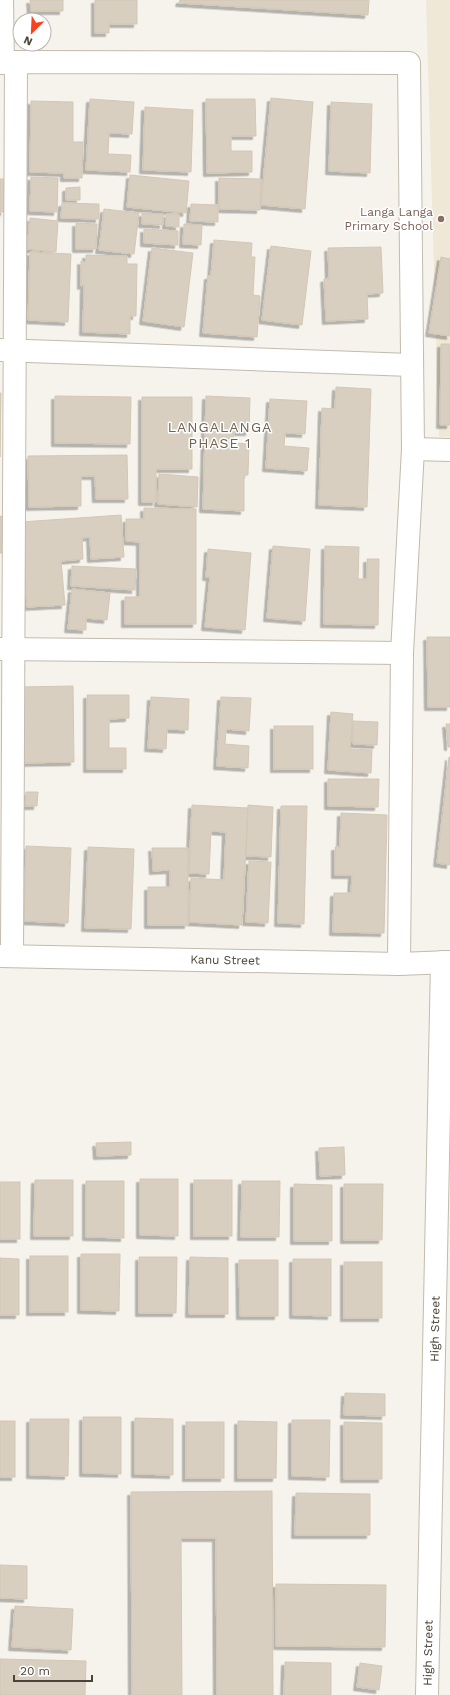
<svg xmlns="http://www.w3.org/2000/svg" width="450" height="1695" viewBox="0 0 450 1695" font-family="'Work Sans',sans-serif">
	<style>
		.education { fill: #efe8d6 }
		.building { fill: #d8cfc1; stroke: #d3c7b4; filter: url(#shadow) }
		.lines { fill: none; stroke-linecap: round; stroke-linejoin: round }
		.minor-casing { stroke: #c2bbae; stroke-width: 24 }
		.minor { stroke: #fff; stroke-width: 22 }
		.education-dot { fill: #8d6e63; stroke: #fff; stroke-width: 1.5 }
		.labels { text-anchor: middle; stroke-width: 3; stroke-linejoin: round; paint-order: stroke }
		.education-label { font-size: 12px; fill: #785e54; stroke: #fff; text-anchor: end }
		.street-label { font-size: 12px; fill: #4b4439; stroke: #fff }
		.quarter-label { font-size: 14px; letter-spacing: 1px; fill: #6e6250; stroke: #fff }
	</style>
	<defs>
		<filter id="shadow"><feDropShadow dx="-3.5" dy="3.5" stdDeviation="0" flood-color="#0004"/></filter>
	</defs>
	<rect width="100%" height="100%" fill="#f6f3ec"/>
	<!-- education -->
	<path class="education" d="M 426,0 L 450,0 L 450,437 L 439,437 Z"/>
	<!-- building -->
	<g class="building">
		<path d="M 30,0 L 63,0 L 63,11 L 31,11 Z"/>
		<path d="M 95,0 L 137,0 L 137,24 L 109,24 L 109,33 L 95,33 Z"/>
		<path d="M 180,0 L 369,0 L 368,15 L 179,3 Z"/>
		<path d="M 271,98 L 313,102 L 305,209 L 261,205 Z"/>
		<path d="M 90,99 L 134,102 L 132,134 L 109,133 L 108,154 L 131,155 L 130,172 L 86,170 Z"/>
		<path d="M 206,99 L 255,99 L 256,136 L 231,136 L 231,151 L 252,151 L 252,172 L 207,173 Z"/>
		<path d="M 31,101 L 73,102 L 73,142 L 83,142 L 82,178 L 64,178 L 64,173 L 30,172 Z"/>
		<path d="M 331,102 L 372,104 L 370,173 L 329,171 Z"/>
		<path d="M 145,107 L 193,110 L 191,172 L 143,170 Z"/>
		<path d="M 130,175 L 189,181 L 186,213 L 127,207 Z"/>
		<path d="M 31,177 L 58,178 L 57,212 L 30,211 Z"/>
		<path d="M 219,178 L 261,179 L 260,210 L 219,209 Z"/>
		<rect x="0" y="179" width="4" height="33"/>
		<path d="M 80,187 L 80,200 L 66,200 L 66,188 Z"/>
		<path d="M 62,203 L 99,204 L 99,219 L 61,218 Z"/>
		<path d="M 191,204 L 218,205 L 218,222 L 190,221 Z"/>
		<path d="M 104,209 L 139,213 L 134,254 L 99,250 Z"/>
		<path d="M 142,213 L 163,214 L 163,225 L 142,224 Z"/>
		<path d="M 166,214 L 179,214 L 179,227 L 166,226 Z"/>
		<path d="M 30,218 L 58,221 L 56,252 L 27,249 Z"/>
		<path d="M 76,223 L 97,224 L 96,249 L 76,249 Z"/>
		<path d="M 184,224 L 202,225 L 201,245 L 183,244 Z"/>
		<path d="M 144,229 L 178,231 L 178,245 L 144,243 Z"/>
		<path d="M 214,240 L 252,243 L 251,257 L 255,257 L 253,295 L 260,296 L 257,337 L 203,333 L 208,276 L 211,276 Z"/>
		<path d="M 271,246 L 311,251 L 302,325 L 262,320 Z"/>
		<path d="M 381,247 L 383,293 L 367,294 L 368,319 L 326,321 L 324,279 L 329,278 L 328,248 Z"/>
		<path d="M 152,248 L 193,253 L 184,327 L 143,321 Z"/>
		<path d="M 30,252 L 71,254 L 68,322 L 28,320 Z"/>
		<path d="M 86,255 L 127,256 L 127,264 L 137,264 L 136,316 L 130,316 L 130,334 L 83,332 L 84,285 L 81,286 L 81,261 L 86,262 Z"/>
		<path d="M 441,257 L 450,259 L 450,336 L 429,333 Z"/>
		<path d="M 441,344 L 450,344 L 450,425 L 440,425 Z"/>
		<path d="M 336,387 L 371,389 L 367,507 L 319,505 L 322,408 L 335,409 Z"/>
		<path d="M 0,393 L 1,393 L 0,457 Z"/>
		<path d="M 55,396 L 131,397 L 130,444 L 55,443 Z"/>
		<path d="M 206,396 L 250,398 L 249,432 L 234,432 L 233,443 L 249,444 L 248,475 L 244,475 L 244,511 L 203,509 Z"/>
		<path d="M 142,397 L 192,397 L 192,469 L 156,469 L 156,502 L 142,502 Z"/>
		<path d="M 270,399 L 307,401 L 305,434 L 285,433 L 284,446 L 309,448 L 307,471 L 266,468 Z"/>
		<path d="M 127,455 L 128,499 L 96,499 L 95,476 L 81,476 L 81,506 L 29,507 L 28,456 Z"/>
		<path d="M 159,474 L 198,477 L 197,507 L 158,504 Z"/>
		<path d="M 144,508 L 196,509 L 196,624 L 125,624 L 125,597 L 140,597 L 140,542 L 126,541 L 126,519 L 144,519 Z"/>
		<path d="M 121,515 L 124,557 L 91,559 L 90,537 L 82,538 L 83,559 L 61,561 L 65,605 L 27,607 L 21,522 Z"/>
		<path d="M 0,516 L 3,517 L 2,553 L 0,553 Z"/>
		<path d="M 273,546 L 310,549 L 305,621 L 267,618 Z"/>
		<path d="M 325,546 L 359,547 L 358,579 L 367,579 L 367,559 L 379,559 L 378,625 L 324,624 Z"/>
		<path d="M 208,549 L 251,553 L 245,630 L 205,627 L 210,577 L 206,577 Z"/>
		<path d="M 72,566 L 136,569 L 135,590 L 71,586 Z"/>
		<path d="M 72,589 L 110,593 L 107,620 L 86,618 L 86,630 L 68,629 Z"/>
		<path d="M 427,637 L 450,637 L 450,707 L 428,707 Z"/>
		<path d="M 73,686 L 74,762 L 20,763 L 19,687 Z"/>
		<path d="M 87,695 L 129,695 L 129,718 L 109,719 L 109,748 L 126,748 L 126,769 L 87,769 Z"/>
		<path d="M 151,697 L 189,699 L 188,730 L 167,729 L 166,749 L 148,748 Z"/>
		<path d="M 221,697 L 251,698 L 249,731 L 226,729 L 225,744 L 249,746 L 248,768 L 217,766 Z"/>
		<path d="M 331,712 L 353,714 L 350,749 L 372,750 L 371,773 L 328,770 Z"/>
		<path d="M 353,721 L 378,722 L 377,745 L 353,744 Z"/>
		<path d="M 446,724 L 450,724 L 450,747 L 448,747 Z"/>
		<rect x="274" y="726" width="39" height="43"/>
		<path d="M 449,757 L 450,757 L 450,865 L 437,863 Z"/>
		<path d="M 328,779 L 379,779 L 378,807 L 328,806 Z"/>
		<path d="M 26,792 L 38,792 L 37,806 L 25,806 Z"/>
		<path d="M 192,805 L 248,808 L 242,925 L 189,922 L 191,878 L 224,880 L 226,832 L 211,831 L 209,874 L 189,873 Z"/>
		<path d="M 248,805 L 273,807 L 271,857 L 246,856 Z"/>
		<path d="M 281,806 L 307,806 L 304,924 L 278,923 Z"/>
		<path d="M 341,813 L 387,815 L 384,933 L 333,932 L 334,893 L 351,893 L 352,875 L 335,875 L 335,847 L 340,847 Z"/>
		<path d="M 26,846 L 71,848 L 68,923 L 24,921 Z"/>
		<path d="M 88,847 L 134,849 L 131,929 L 85,928 Z"/>
		<path d="M 152,848 L 188,848 L 188,925 L 148,925 L 148,887 L 170,887 L 170,870 L 153,871 Z"/>
		<path d="M 249,861 L 271,862 L 268,923 L 246,922 Z"/>
		<path d="M 131,1142 L 131,1155 L 97,1156 L 96,1143 Z"/>
		<path d="M 344,1147 L 345,1175 L 320,1176 L 319,1148 Z"/>
		<path d="M 140,1179 L 178,1179 L 178,1236 L 140,1235 Z"/>
		<path d="M 35,1180 L 73,1180 L 73,1236 L 34,1236 Z"/>
		<rect x="194" y="1180" width="38" height="56"/>
		<path d="M 86,1181 L 124,1181 L 124,1238 L 86,1237 Z"/>
		<path d="M 242,1181 L 280,1181 L 279,1237 L 241,1237 Z"/>
		<rect x="0" y="1182" width="20" height="57"/>
		<path d="M 294,1184 L 332,1185 L 332,1241 L 294,1241 Z"/>
		<path d="M 344,1184 L 383,1184 L 382,1240 L 344,1240 Z"/>
		<path d="M 81,1254 L 120,1254 L 119,1311 L 81,1310 Z"/>
		<rect x="30" y="1256" width="38" height="56"/>
		<path d="M 139,1257 L 177,1257 L 176,1313 L 139,1313 Z"/>
		<path d="M 190,1257 L 228,1258 L 228,1314 L 189,1314 Z"/>
		<path d="M 0,1258 L 19,1259 L 19,1315 L 0,1315 Z"/>
		<path d="M 293,1259 L 331,1259 L 331,1316 L 293,1315 Z"/>
		<path d="M 239,1260 L 278,1260 L 278,1316 L 240,1316 Z"/>
		<rect x="344" y="1262" width="38" height="56"/>
		<path d="M 345,1393 L 385,1394 L 385,1416 L 344,1415 Z"/>
		<path d="M 83,1417 L 121,1417 L 121,1474 L 83,1473 Z"/>
		<path d="M 135,1418 L 173,1419 L 173,1475 L 135,1474 Z"/>
		<path d="M 30,1419 L 69,1419 L 68,1476 L 30,1475 Z"/>
		<path d="M 292,1420 L 330,1420 L 329,1477 L 292,1476 Z"/>
		<rect x="0" y="1421" width="15" height="56"/>
		<path d="M 238,1421 L 277,1422 L 276,1478 L 238,1478 Z"/>
		<rect x="186" y="1422" width="38" height="56"/>
		<path d="M 344,1422 L 382,1423 L 382,1479 L 344,1479 Z"/>
		<path d="M 272,1491 L 273,1695 L 217,1695 L 216,1538 L 181,1538 L 182,1695 L 132,1695 L 131,1492 Z"/>
		<path d="M 296,1493 L 370,1494 L 370,1535 L 295,1535 Z"/>
		<path d="M 0,1565 L 27,1566 L 27,1599 L 0,1598 Z"/>
		<path d="M 276,1584 L 386,1585 L 385,1647 L 276,1646 Z"/>
		<path d="M 15,1606 L 73,1609 L 71,1650 L 12,1647 Z"/>
		<path d="M 0,1659 L 86,1661 L 85,1695 L 0,1695 Z"/>
		<path d="M 285,1662 L 331,1663 L 331,1695 L 284,1695 Z"/>
		<path d="M 360,1663 L 382,1666 L 379,1690 L 357,1687 Z"/>
	</g>
	<g class="lines">
		<defs>
			<g id="minor">
				<path d="M 2,0 L 3,63"/>
				<path d="M 0,63 L 16,62 L 409,63 L 413,449 L 402,653 L 399,964"/>
				<path d="M 0,350 L 411,365"/>
				<path d="M 413,449 L 450,450"/>
				<path d="M 0,649 L 402,653"/>
				<path d="M 0,956 L 399,964 L 450,962"/>
				<path d="M 12,956 L 16,62"/>
				<path d="M 427,1695 L 442,962"/>
			</g>
		</defs>
		<!-- minor casing -->
		<use href="#minor" class="minor-casing"/>
		<!-- minor -->
		<use href="#minor" class="minor"/>
	</g>
	<!-- markers -->
	<circle class="education-dot" cx="441" cy="219" r="4"/>
	<g class="labels">
		<!-- education labels -->
		<g class="education-label">
			<text x="433" y="216">Langa Langa<tspan x="433" dy="14">Primary School</tspan></text>
		</g>
		<!-- street labels -->
		<g class="street-label">
			<text transform="translate(225 960) rotate(1)" y="4">Kanu Street</text>
			<text transform="translate(435 1329) rotate(-89)" y="4">High Street</text>
			<text transform="translate(428 1653) rotate(-89)" y="4">High Street</text>
		</g>
		<!-- quarter labels -->
		<g class="quarter-label">
			<text x="220" y="432">LANGALANGA<tspan x="220" dy="16">PHASE 1</tspan></text>
		</g>
	</g>
	<!-- north arrow -->
	<g transform="translate(32 32) rotate(204)"><circle r="19" fill="#ffffff" stroke="#b7b4b0"/>
	<path d="M0-3L7 15L0 10L-7 15Z" fill="#fc3f1d"/>
	<text y="-6" font-size="11" font-weight="bold" text-anchor="middle" fill="#4b4439">N</text>
	</g>
	<!-- scale -->
	<path d="M14 1675v6h78v-6" fill="none" stroke="#4b4439" stroke-width="2"/>
	<text x="20" y="1675" font-size="12" fill="#4b4439" stroke="#ffffff" stroke-width="3" paint-order="stroke">20 m</text>
</svg>
